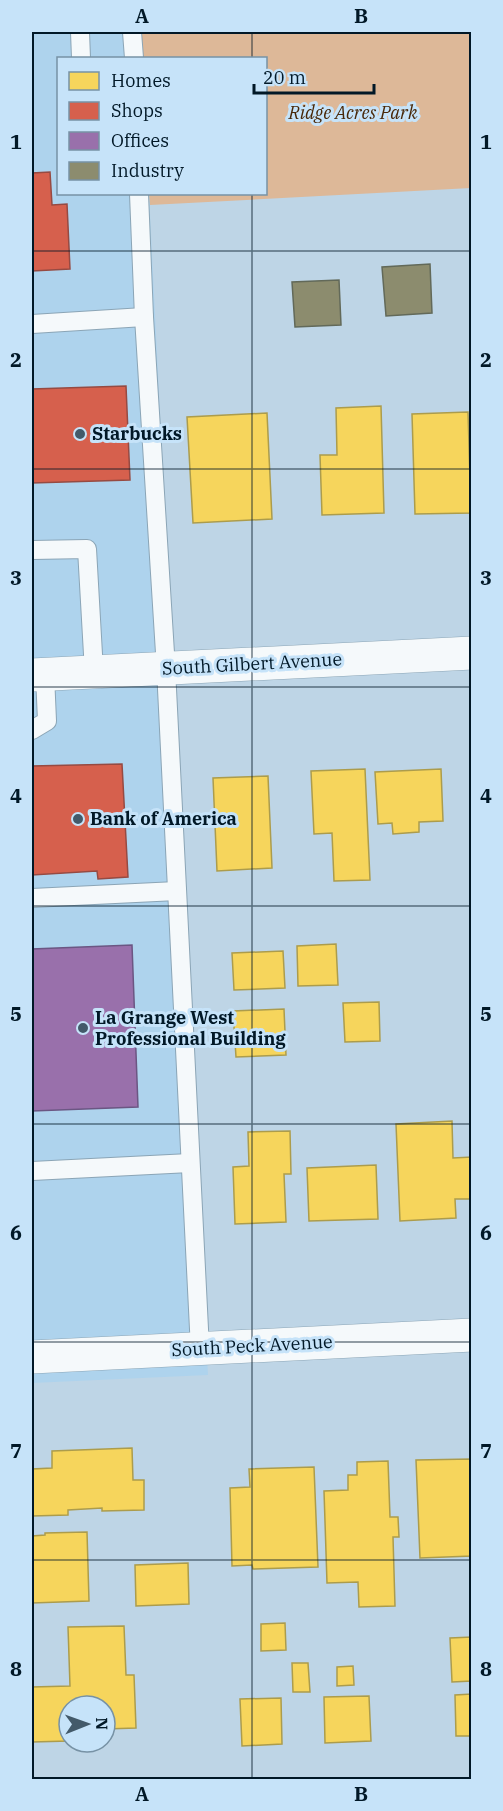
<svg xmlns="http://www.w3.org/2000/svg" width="503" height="1811" viewBox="0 0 503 1811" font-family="'IBM Plex Serif',serif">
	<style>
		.built { fill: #aed3ed }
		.green { fill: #ddb898 }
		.homes { fill: #f6d55c; stroke: #ac9c4c; stroke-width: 1.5 }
		.shops { fill: #d6604d; stroke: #964a42; stroke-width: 1.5 }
		.offices { fill: #9970ab; stroke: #6b5683; stroke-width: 1.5 }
		.industry { fill: #8c8c6e; stroke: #626959; stroke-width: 1.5 }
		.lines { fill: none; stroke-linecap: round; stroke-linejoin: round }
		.lane-casing { stroke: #8ba5b6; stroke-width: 20 }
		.street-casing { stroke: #8ba5b6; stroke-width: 34 }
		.secondary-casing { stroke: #8ba5b6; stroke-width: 34 }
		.lane { stroke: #f5f9fb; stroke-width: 18 }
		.street { stroke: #f5f9fb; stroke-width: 33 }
		.secondary { stroke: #f5f9fb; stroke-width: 33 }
		.grid { fill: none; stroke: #011827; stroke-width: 1.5; stroke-opacity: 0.55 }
		.poi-dot { fill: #435a6a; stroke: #c6e3f9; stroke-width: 2 }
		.labels { text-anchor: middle; stroke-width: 6; stroke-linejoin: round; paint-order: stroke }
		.park-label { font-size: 18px; font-style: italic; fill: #482707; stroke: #c6e3f9 }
		.poi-label { font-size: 18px; font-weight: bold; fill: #011827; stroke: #c6e3f9; text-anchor: start }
		.street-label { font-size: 18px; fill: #011827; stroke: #c6e3f9 }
		.neatline { fill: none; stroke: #011827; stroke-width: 2 }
		.grid-label { font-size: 20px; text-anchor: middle; font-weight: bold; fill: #011827 }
	</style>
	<rect width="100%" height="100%" fill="#bed5e6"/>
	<!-- built -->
	<path class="built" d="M 32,32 L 141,32 L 142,58 L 58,58 L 58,194 L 149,194 L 208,1375 L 32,1383 Z"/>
	<!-- green -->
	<path class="green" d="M 141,32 L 471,32 L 471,188 L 150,205 L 149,194 L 266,194 L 266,58 L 142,58 Z"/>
	<!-- homes -->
	<g class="homes">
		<path d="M 381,406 L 384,513 L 322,515 L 320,455 L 337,455 L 336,408 Z"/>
		<path d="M 468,412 L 471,513 L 415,514 L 412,414 Z"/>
		<path d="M 267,413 L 272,519 L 193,523 L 187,417 Z"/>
		<path d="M 365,769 L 370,880 L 334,881 L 332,833 L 314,834 L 311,771 Z"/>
		<path d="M 441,769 L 443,821 L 419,822 L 419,832 L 393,834 L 392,823 L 378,824 L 375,772 Z"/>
		<path d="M 268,776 L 272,868 L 217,871 L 213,778 Z"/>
		<path d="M 336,944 L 338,985 L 298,986 L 297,946 Z"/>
		<path d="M 283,951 L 285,988 L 234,990 L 232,953 Z"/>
		<path d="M 379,1002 L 380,1041 L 345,1042 L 343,1003 Z"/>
		<path d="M 284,1009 L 286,1055 L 236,1057 L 233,1011 Z"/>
		<path d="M 452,1121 L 453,1158 L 472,1157 L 472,1199 L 455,1199 L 456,1218 L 400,1221 L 396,1124 Z"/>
		<path d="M 290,1131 L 291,1174 L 284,1174 L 286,1222 L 235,1224 L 233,1167 L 249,1166 L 248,1132 Z"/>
		<path d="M 376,1165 L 378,1219 L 309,1221 L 307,1168 Z"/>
		<path d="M 132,1448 L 133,1480 L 144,1480 L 144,1510 L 102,1511 L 102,1508 L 68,1510 L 68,1515 L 32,1516 L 32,1469 L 52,1468 L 52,1451 Z"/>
		<path d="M 472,1459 L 472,1556 L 420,1558 L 416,1460 Z"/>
		<path d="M 388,1461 L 390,1517 L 398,1517 L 399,1537 L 393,1537 L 395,1606 L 359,1607 L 358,1582 L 327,1583 L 324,1491 L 348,1490 L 348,1475 L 357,1475 L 357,1462 Z"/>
		<path d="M 314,1467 L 318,1567 L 253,1569 L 252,1565 L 232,1566 L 230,1488 L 250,1487 L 249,1469 Z"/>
		<path d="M 87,1532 L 89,1601 L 32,1603 L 32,1536 L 45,1535 L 45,1533 Z"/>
		<path d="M 188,1563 L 189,1604 L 136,1606 L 135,1565 Z"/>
		<path d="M 285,1623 L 286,1650 L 261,1651 L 261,1624 Z"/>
		<path d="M 124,1626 L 126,1675 L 134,1675 L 136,1728 L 105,1729 L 105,1706 L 69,1706 L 69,1741 L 32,1742 L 32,1687 L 70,1686 L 68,1627 Z"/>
		<path d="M 472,1637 L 472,1681 L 452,1682 L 450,1638 Z"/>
		<path d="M 292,1663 L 308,1663 L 310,1692 L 293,1692 Z"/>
		<path d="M 353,1666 L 354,1685 L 337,1686 L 337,1667 Z"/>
		<path d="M 472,1694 L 472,1736 L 456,1736 L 455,1695 Z"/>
		<path d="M 369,1696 L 371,1741 L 325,1743 L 324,1697 Z"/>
		<path d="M 281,1698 L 282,1744 L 242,1746 L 240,1699 Z"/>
	</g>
	<!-- shops -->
	<g class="shops">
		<path d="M 50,172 L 52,205 L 67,204 L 70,269 L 32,271 L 32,173 Z"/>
		<path d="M 126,386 L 130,480 L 32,483 L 32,389 Z"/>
		<path d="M 122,764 L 128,877 L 98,879 L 97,871 L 32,875 L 32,766 Z"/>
	</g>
	<!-- offices -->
	<path class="offices" d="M 132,945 L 138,1107 L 32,1111 L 32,949 Z"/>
	<!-- industry -->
	<g class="industry">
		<path d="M 430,264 L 432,313 L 386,316 L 382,267 Z"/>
		<path d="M 339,280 L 341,325 L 295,327 L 292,282 Z"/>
	</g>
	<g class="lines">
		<defs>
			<g id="lane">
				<path d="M 80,32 L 81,58"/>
				<path d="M 132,32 L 134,58"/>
				<path d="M 139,194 L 144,317 L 166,669 L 200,1349"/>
				<path d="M 32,324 L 144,317"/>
				<path d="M 32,550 L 87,549 L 94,672"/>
				<path d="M 32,730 L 47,721 L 45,675"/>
				<path d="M 32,898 L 177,891"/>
				<path d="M 32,1171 L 190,1163"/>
			</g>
			<path id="street" d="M 32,1357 L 472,1335"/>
			<path id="secondary" d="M 32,675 L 472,653"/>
		</defs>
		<!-- lane casing -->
		<use href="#lane" class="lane-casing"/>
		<!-- street casing -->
		<use href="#street" class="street-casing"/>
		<!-- secondary casing -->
		<use href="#secondary" class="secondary-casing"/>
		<!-- lane -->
		<use href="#lane" class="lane"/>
		<!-- street -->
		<use href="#street" class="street"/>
		<!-- secondary -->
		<use href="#secondary" class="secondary"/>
	</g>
	<!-- grid -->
	<path class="grid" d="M 252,32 L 252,58M 252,194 L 252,1780M 32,251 L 472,251M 32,469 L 472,469M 32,687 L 472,687M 32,906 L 472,906M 32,1124 L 472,1124M 32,1342 L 472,1342M 32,1560 L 472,1560"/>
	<!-- markers -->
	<g class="poi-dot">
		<circle cx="80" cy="434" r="6"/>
		<circle cx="78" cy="819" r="6"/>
		<circle cx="83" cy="1028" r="6"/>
	</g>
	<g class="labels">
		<!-- park labels -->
		<g class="park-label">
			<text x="353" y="119">Ridge Acres Park</text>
		</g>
		<!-- poi labels -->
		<g class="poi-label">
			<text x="92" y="440">Starbucks</text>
			<text x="90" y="825">Bank of America</text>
			<text x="95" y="1024">La Grange West<tspan x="95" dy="21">Professional Building</tspan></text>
		</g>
		<!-- street labels -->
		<g class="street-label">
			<text transform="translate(252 664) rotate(-3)" y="6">South Gilbert Avenue</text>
			<text transform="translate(252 1346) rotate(-3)" y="6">South Peck Avenue</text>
		</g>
	</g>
	<!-- border -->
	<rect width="503" height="1811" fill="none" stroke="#c6e3f9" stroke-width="66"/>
	<!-- legend -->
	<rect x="57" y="57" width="210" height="138" fill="#c6e3f9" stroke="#7792a5" stroke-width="1.5"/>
	<rect x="69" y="72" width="30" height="18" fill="#f6d55c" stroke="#7792a5" stroke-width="1.5"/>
	<text x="111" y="87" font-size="18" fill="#011827">Homes</text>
	<rect x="69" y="102" width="30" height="18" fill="#d6604d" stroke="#7792a5" stroke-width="1.5"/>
	<text x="111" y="117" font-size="18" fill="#011827">Shops</text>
	<rect x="69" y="132" width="30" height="18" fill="#9970ab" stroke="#7792a5" stroke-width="1.5"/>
	<text x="111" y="147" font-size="18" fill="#011827">Offices</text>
	<rect x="69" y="162" width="30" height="18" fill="#8c8c6e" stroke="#7792a5" stroke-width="1.5"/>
	<text x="111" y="177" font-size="18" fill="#011827">Industry</text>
	<!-- north arrow -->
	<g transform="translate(87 1724) rotate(89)"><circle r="28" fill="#c6e3f9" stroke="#7792a5" stroke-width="1.5"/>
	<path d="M0-4.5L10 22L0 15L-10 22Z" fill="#435a6a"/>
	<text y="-9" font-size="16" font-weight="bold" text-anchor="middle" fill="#011827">N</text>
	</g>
	<!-- scale -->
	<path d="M254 84v9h120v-9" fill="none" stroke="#011827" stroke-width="3"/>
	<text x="263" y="84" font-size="18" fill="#011827" stroke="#c6e3f9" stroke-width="4.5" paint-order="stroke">20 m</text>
	<rect x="33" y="33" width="437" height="1745" class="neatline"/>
	<g class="grid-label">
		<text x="142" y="23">A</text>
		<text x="361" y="23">B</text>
		<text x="16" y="149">1</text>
		<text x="486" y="149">1</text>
		<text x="16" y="367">2</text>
		<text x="486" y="367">2</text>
		<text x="16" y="585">3</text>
		<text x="486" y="585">3</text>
		<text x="16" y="803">4</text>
		<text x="486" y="803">4</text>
		<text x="16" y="1021">5</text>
		<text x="486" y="1021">5</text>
		<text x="16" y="1240">6</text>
		<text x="486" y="1240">6</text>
		<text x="16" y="1458">7</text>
		<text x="486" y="1458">7</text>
		<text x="16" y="1676">8</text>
		<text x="486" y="1676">8</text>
		<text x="142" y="1801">A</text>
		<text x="361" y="1801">B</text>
	</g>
</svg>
